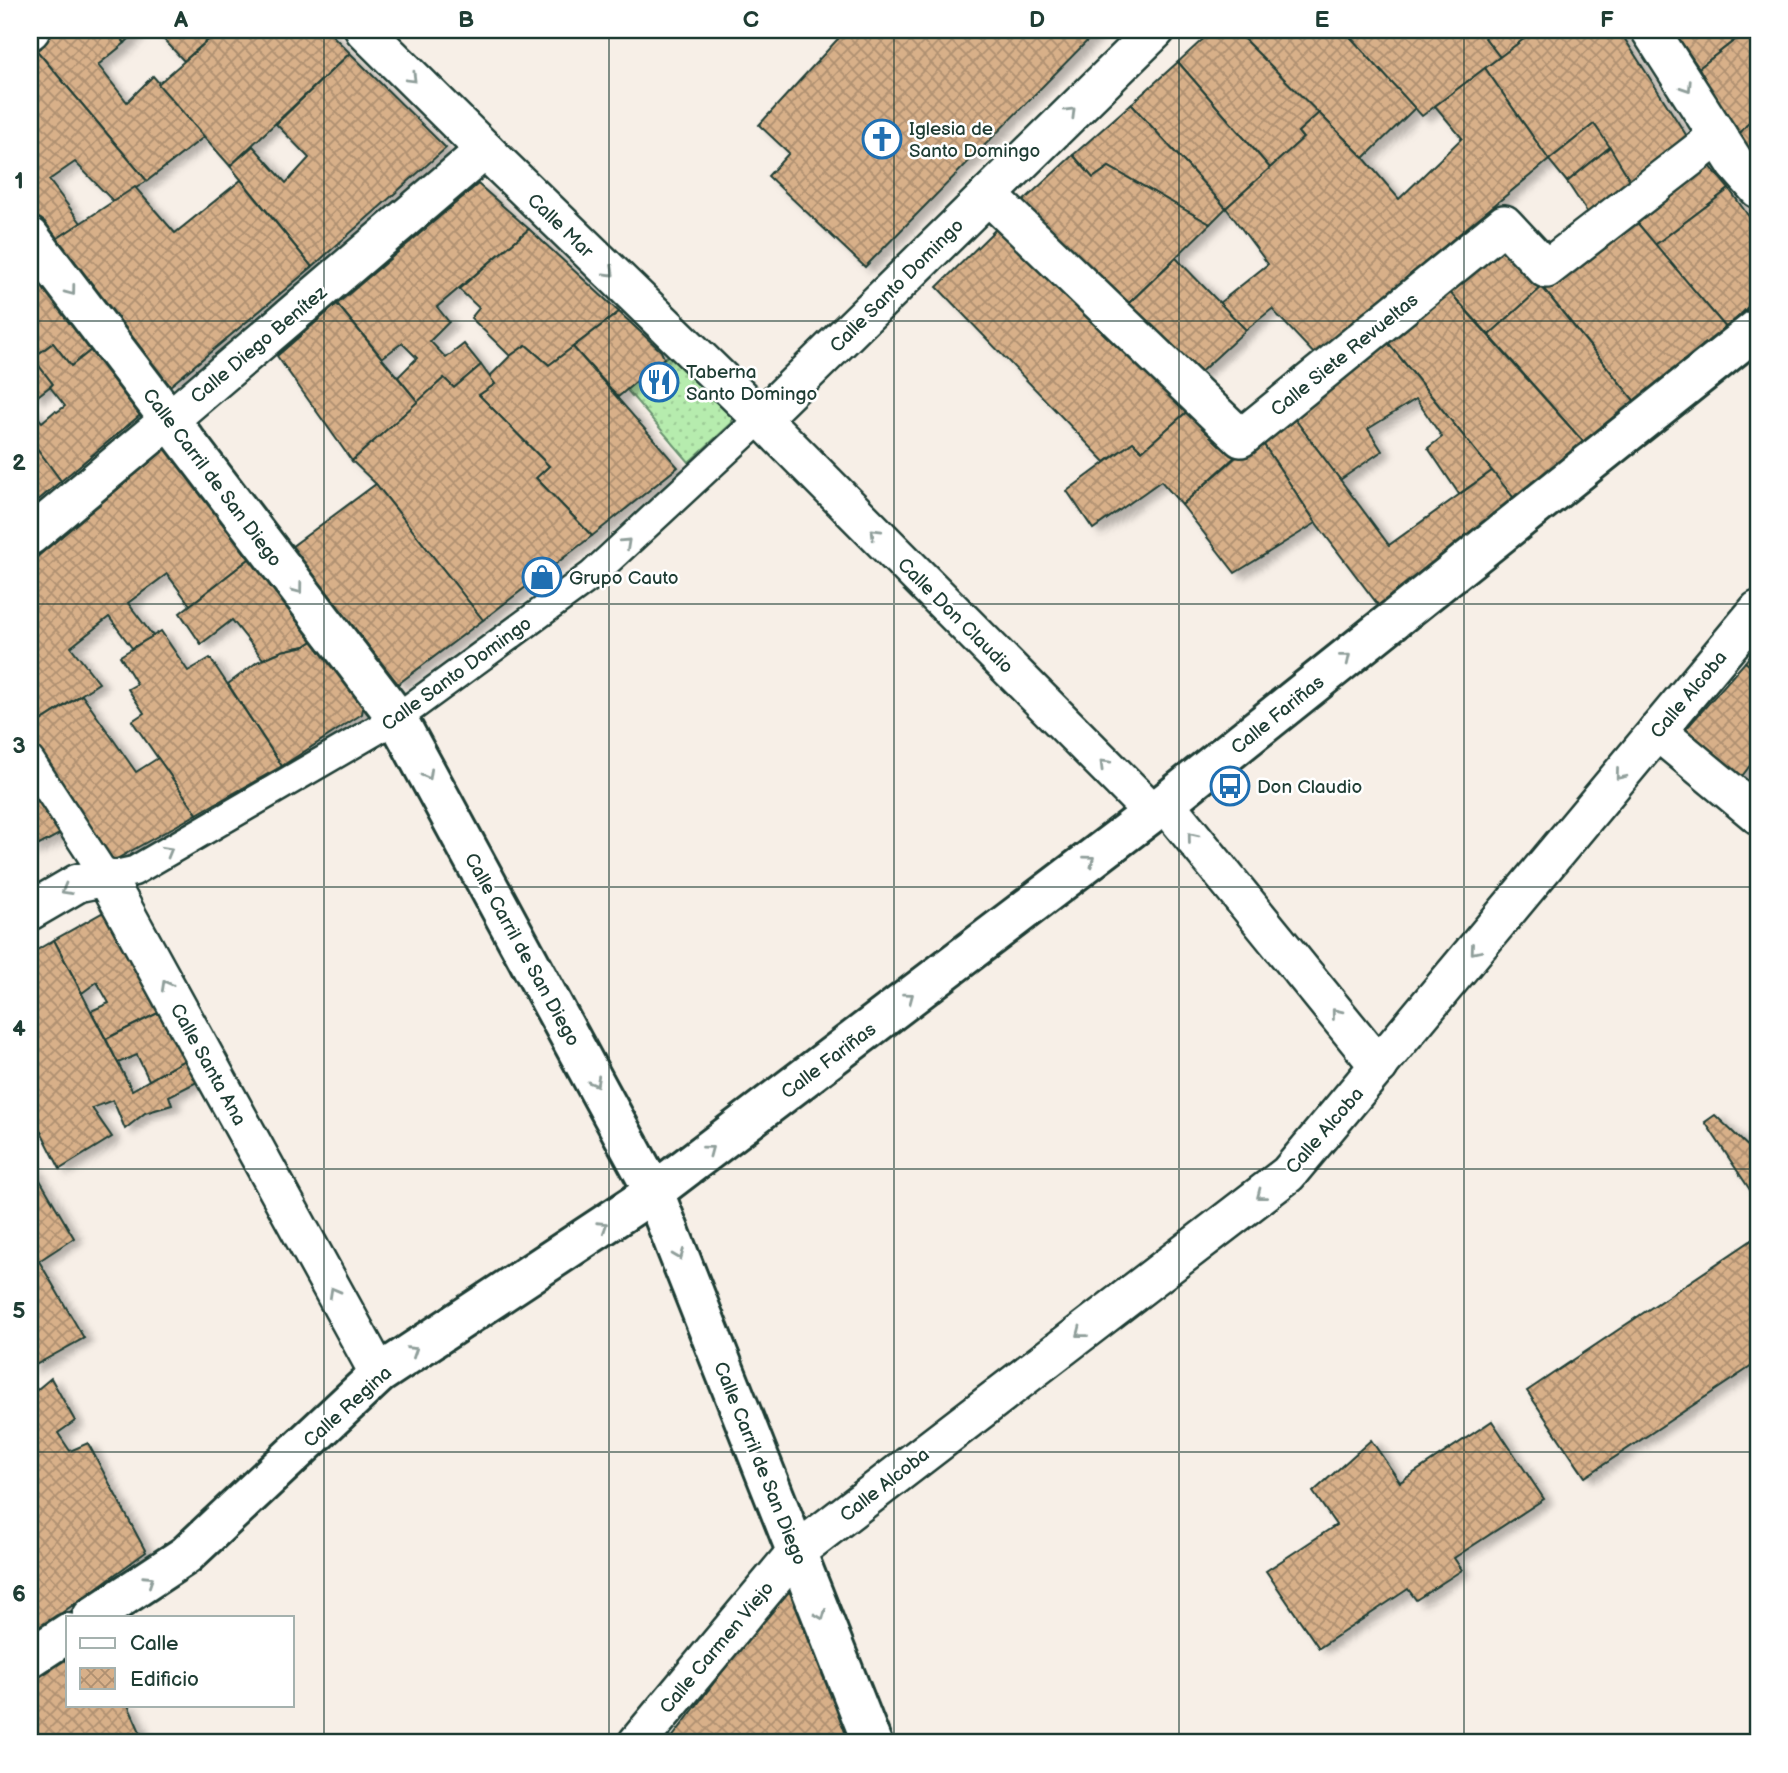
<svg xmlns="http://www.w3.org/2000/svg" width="1788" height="1773" viewBox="0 0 1788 1773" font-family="'Balsamiq Sans',sans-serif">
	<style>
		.park { fill: url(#park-dots); stroke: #6a9471; stroke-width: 2 }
		.building { fill: url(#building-cross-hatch); stroke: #1f3d34; stroke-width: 2; filter: url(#shadow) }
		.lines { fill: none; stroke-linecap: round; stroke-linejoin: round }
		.pedestrian-casing { stroke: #1f3d34; stroke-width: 33 }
		.minor-casing { stroke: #1f3d34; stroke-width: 42 }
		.tertiary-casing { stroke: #1f3d34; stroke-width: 44 }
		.pedestrian { stroke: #fff; stroke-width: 28 }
		.minor { stroke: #fff; stroke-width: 37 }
		.tertiary { stroke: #fff; stroke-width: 38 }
		.oneway { stroke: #8f9e9a }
		.grid { fill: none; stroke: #1f3d34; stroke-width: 2; stroke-opacity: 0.55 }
		.labels { text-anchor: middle; stroke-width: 5; stroke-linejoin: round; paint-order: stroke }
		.poi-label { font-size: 19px; fill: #1f3d34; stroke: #fff; text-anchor: start }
		.street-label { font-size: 19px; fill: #1f3d34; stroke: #fff }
		.neatline { fill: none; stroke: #1f3d34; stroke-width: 2.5 }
		.grid-label { font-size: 23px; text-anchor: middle; font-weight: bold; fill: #1f3d34 }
	</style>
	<defs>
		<pattern id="park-dots" width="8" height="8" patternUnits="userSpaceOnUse" patternTransform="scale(1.75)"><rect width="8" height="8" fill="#b6ecae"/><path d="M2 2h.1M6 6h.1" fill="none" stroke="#9ccb96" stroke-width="1.8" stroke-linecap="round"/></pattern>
		<pattern id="building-cross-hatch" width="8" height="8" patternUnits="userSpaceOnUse" patternTransform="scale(1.75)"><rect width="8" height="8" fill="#d8b089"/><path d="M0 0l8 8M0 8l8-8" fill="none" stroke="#af9071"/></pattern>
		<filter id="shadow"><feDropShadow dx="8" dy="4.5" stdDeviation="3.5" flood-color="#0004"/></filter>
	</defs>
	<rect width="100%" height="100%" fill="#f7efe7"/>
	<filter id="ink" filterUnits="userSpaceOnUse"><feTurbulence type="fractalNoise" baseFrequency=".0143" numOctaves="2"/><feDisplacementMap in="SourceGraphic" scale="14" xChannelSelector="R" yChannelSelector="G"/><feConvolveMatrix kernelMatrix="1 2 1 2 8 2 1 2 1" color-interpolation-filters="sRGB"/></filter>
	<g filter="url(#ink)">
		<!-- park -->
		<path class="park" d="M 675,350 L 732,409 L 732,423 L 689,462 L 626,389 Z"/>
		<!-- building -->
		<g class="building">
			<path d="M 48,30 L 114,30 L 125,43 L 98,65 L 127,102 L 153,76 L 205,136 L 147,181 L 32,45 Z"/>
			<path d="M 114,30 L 138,30 L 125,43 Z"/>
			<path d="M 155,30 L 201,30 L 209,39 L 184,61 Z"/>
			<path d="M 201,30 L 220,30 L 209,39 Z"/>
			<path d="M 220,30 L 327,30 L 350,53 L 230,166 L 158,84 Z"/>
			<path d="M 846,30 L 1098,30 L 865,267 L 768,176 L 789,153 L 759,125 Z"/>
			<path d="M 1213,30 L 1235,30 L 1319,113 L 1298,132 L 1303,138 L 1270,168 L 1178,62 Z"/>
			<path d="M 1235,30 L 1344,30 L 1415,108 L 1364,158 Z"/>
			<path d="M 1344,30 L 1479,30 L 1500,57 L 1422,116 Z"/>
			<path d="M 1479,30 L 1536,30 L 1500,57 Z"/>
			<path d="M 1536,30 L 1619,30 L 1690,141 L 1633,185 L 1594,124 L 1549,160 L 1485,68 Z"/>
			<path d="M 1673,30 L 1738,30 L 1741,35 L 1699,68 Z"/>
			<path d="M 1748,30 L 1758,30 L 1758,111 L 1737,137 L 1699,68 Z"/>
			<path d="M 32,45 L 147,181 L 114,202 L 75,162 L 49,180 L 81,223 L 55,240 L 30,207 L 30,47 Z"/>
			<path d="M 350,53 L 446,148 L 312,267 L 230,166 L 253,146 L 286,183 L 309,158 L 276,124 Z"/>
			<path d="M 1178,62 L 1270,168 L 1226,208 L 1131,104 Z"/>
			<path d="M 1485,68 L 1549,160 L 1314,354 L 1272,309 L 1246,330 L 1219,303 L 1268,264 L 1226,208 L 1303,138 L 1298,132 L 1319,113 L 1364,158 L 1399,199 L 1462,138 L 1435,106 Z"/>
			<path d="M 1131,104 L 1226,208 L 1210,224 L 1109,167 L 1093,178 L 1073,155 Z"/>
			<path d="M 1758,111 L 1758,164 L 1737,137 Z"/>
			<path d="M 1594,124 L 1610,147 L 1567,182 L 1549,160 Z"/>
			<path d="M 1610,147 L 1633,185 L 1591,218 L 1567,182 Z"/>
			<path d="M 1073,155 L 1093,178 L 1109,167 L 1210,224 L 1124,308 L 1021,203 Z"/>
			<path d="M 1706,161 L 1729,189 L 1655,245 L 1634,219 Z"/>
			<path d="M 241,180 L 312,267 L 170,386 L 55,240 L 135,187 L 175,233 Z"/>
			<path d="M 478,184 L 529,229 L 437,307 L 449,322 L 430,341 L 446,358 L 464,344 L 481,365 L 454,388 L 444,378 L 418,402 L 398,377 L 417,358 L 402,343 L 382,358 L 337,304 Z"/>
			<path d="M 1729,189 L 1758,229 L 1758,296 L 1727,329 L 1655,245 Z"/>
			<path d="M 1634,219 L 1727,329 L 1636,403 L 1542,287 Z"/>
			<path d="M 997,228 L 1190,409 L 1142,451 L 1133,442 L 1105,462 L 937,287 Z"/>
			<path d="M 529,229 L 619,312 L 549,365 L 526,345 L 510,356 L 471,318 L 479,308 L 459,289 Z"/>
			<path d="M 1500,242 L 1542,287 L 1489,335 L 1446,288 Z"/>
			<path d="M 1176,258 L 1246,330 L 1195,377 L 1124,308 Z"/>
			<path d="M 30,264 L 95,347 L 71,366 L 53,343 L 33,358 L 53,384 L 35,398 L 30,391 Z"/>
			<path d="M 1542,287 L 1636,403 L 1586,445 L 1489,335 Z"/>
			<path d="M 1446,288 L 1586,445 L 1516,501 L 1385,339 Z"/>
			<path d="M 337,304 L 418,402 L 352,461 L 277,356 Z"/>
			<path d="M 619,312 L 661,351 L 664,358 L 618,397 L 573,347 Z"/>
			<path d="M 1385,339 L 1492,471 L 1459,494 L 1428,448 L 1442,437 L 1416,399 L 1368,429 L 1382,451 L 1340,480 L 1291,414 Z"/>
			<path d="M 53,343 L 71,366 L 95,347 L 145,411 L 61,481 L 30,439 L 30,407 L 42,422 L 55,411 L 57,412 L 65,406 L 50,387 L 53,384 L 33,358 Z"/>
			<path d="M 526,345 L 549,365 L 573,347 L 678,467 L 592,536 L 536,478 L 549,466 L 479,395 L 495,384 L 489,377 L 510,356 Z"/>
			<path d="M 481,365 L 495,384 L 479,395 L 549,466 L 536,478 L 592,536 L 483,620 L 376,484 L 352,461 L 444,378 L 454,388 Z"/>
			<path d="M 1190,409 L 1237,455 L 1182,505 L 1161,481 L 1093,529 L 1067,491 L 1133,442 L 1142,451 Z"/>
			<path d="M 1291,414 L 1389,545 L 1492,471 L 1516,501 L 1382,610 L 1316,523 L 1260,439 Z"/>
			<path d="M 30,439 L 61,481 L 30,507 Z"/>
			<path d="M 1260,439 L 1316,523 L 1235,573 L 1182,505 L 1243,451 Z"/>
			<path d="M 168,447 L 253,556 L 190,605 L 167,574 L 128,603 L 153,636 L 132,648 L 109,617 L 71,647 L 99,683 L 30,728 L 30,563 Z"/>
			<path d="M 376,484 L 483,620 L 398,684 L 291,547 Z"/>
			<path d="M 253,556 L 317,638 L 305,646 L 282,651 L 263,659 L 232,620 L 201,644 L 180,613 Z"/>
			<path d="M 161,631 L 188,671 L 210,658 L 282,766 L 197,814 L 132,721 L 144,713 L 128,689 L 137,684 L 120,656 Z"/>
			<path d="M 317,638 L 364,703 L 362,714 L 282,766 L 228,684 L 257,662 L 282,651 L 305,646 Z"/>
			<path d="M 1758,645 L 1758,672 L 1745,662 Z"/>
			<path d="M 1745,662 L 1758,672 L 1758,755 L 1739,780 L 1686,729 Z"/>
			<path d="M 82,695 L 136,772 L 158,758 L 197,814 L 113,861 L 30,739 L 30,728 Z"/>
			<path d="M 30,775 L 65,831 L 30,850 Z"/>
			<path d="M 109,909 L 160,1012 L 106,1039 L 91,1011 L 109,1003 L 97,982 L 82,993 L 54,940 Z"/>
			<path d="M 54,940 L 132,1090 L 186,1059 L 197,1082 L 169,1096 L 172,1105 L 145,1113 L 125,1129 L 113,1100 L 92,1108 L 112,1137 L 60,1169 L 30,1110 L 30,954 Z"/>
			<path d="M 160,1012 L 186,1059 L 149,1080 L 137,1055 L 118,1063 L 106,1039 Z"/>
			<path d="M 1715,1115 L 1758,1156 L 1758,1202 L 1705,1122 Z"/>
			<path d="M 30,1163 L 74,1238 L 39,1261 L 84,1338 L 30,1368 Z"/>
			<path d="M 1758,1236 L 1758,1362 L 1585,1477 L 1527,1391 Z"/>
			<path d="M 51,1378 L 75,1421 L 58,1433 L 70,1451 L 88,1443 L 146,1552 L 30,1636 L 30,1388 L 33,1393 Z"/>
			<path d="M 1492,1421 L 1544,1499 L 1454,1558 L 1462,1570 L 1416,1600 L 1408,1589 L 1319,1648 L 1266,1571 L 1336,1525 L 1313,1492 L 1371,1440 L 1400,1482 Z"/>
			<path d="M 783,1592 L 799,1593 L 850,1743 L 668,1743 Z"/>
			<path d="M 68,1657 L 68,1705 L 128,1705 L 145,1743 L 30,1743 L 30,1681 Z"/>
		</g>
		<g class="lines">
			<defs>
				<path id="pedestrian" d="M 30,761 L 106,877 L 134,871 L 397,718 L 592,575 L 761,418"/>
				<g id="minor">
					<path d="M 364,30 L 485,150 L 761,418 L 1152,812"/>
					<path d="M 1650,30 L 1736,164 L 1758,189"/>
					<path d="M 30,31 L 31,30"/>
					<path d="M 988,195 L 1241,438 L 1504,224 L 1546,269 L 1718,136"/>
					<path d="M 761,418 L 1156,30"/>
					<path d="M 30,536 L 169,420 L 485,150"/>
					<path d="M 1657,731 L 1758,815"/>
					<path d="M 1165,803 L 1379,1066"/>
					<path d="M 30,911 L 78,883 L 106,877 L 379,1374"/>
					<path d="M 637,1743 L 796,1552 L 1288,1174 L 1758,610"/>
				</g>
				<g id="tertiary">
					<path d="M 30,237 L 397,718 L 654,1192 L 872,1743"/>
					<path d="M 92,1617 L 186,1555 L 379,1374 L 654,1192 L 1165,803 L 1758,328"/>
					<path d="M 30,1658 L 68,1633"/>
				</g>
			</defs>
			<!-- pedestrian casing -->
			<use href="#pedestrian" class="pedestrian-casing"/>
			<!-- minor casing -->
			<use href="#minor" class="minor-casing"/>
			<!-- tertiary casing -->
			<use href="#tertiary" class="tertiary-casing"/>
			<!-- pedestrian -->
			<use href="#pedestrian" class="pedestrian"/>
			<!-- minor -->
			<use href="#minor" class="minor"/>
			<!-- tertiary -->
			<use href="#tertiary" class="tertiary"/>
		</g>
		<!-- one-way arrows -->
		<defs><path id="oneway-chevron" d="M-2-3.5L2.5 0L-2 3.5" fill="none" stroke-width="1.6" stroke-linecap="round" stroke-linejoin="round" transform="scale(1.75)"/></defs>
		<g class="oneway">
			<use href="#oneway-chevron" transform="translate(412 78) rotate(45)"/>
			<use href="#oneway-chevron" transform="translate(1687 87) rotate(57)"/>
			<use href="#oneway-chevron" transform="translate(1071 112) rotate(-45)"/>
			<use href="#oneway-chevron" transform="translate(610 272) rotate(44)"/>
			<use href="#oneway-chevron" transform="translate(71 291) rotate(53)"/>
			<use href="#oneway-chevron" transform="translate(875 533) rotate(-135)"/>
			<use href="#oneway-chevron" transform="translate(626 543) rotate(-43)"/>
			<use href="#oneway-chevron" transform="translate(298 589) rotate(53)"/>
			<use href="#oneway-chevron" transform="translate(1346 658) rotate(-39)"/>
			<use href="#oneway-chevron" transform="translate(1104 764) rotate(-135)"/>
			<use href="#oneway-chevron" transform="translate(428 775) rotate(61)"/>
			<use href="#oneway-chevron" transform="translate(1620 775) rotate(130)"/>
			<use href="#oneway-chevron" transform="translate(1192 837) rotate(-129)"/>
			<use href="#oneway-chevron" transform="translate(168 851) rotate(-30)"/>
			<use href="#oneway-chevron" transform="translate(1090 860) rotate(-37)"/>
			<use href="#oneway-chevron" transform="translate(66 890) rotate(150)"/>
			<use href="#oneway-chevron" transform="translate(1475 950) rotate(130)"/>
			<use href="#oneway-chevron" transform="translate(166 985) rotate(-119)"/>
			<use href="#oneway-chevron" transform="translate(909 997) rotate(-37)"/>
			<use href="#oneway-chevron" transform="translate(1336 1013) rotate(-129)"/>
			<use href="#oneway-chevron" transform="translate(595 1082) rotate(61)"/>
			<use href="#oneway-chevron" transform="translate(709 1150) rotate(-37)"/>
			<use href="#oneway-chevron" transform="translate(1261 1195) rotate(142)"/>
			<use href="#oneway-chevron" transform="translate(603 1226) rotate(-33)"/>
			<use href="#oneway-chevron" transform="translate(679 1255) rotate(68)"/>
			<use href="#oneway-chevron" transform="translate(334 1292) rotate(-119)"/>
			<use href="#oneway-chevron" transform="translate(1081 1333) rotate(142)"/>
			<use href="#oneway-chevron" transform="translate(413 1351) rotate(-33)"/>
			<use href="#oneway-chevron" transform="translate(149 1580) rotate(-33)"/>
			<use href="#oneway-chevron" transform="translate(821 1615) rotate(68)"/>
		</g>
	</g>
	<!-- grid -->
	<path class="grid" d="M 324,30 L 324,1743M 609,30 L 609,1743M 894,30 L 894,1743M 1179,30 L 1179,1743M 1464,30 L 1464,1743M 30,321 L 1758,321M 30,604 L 1758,604M 30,887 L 1758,887M 30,1169 L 1758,1169M 30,1452 L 1758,1452"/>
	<!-- icons -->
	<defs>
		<symbol id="church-ring" viewBox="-11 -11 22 22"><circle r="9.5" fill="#fff" stroke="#1f6fb2" stroke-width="1.5"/><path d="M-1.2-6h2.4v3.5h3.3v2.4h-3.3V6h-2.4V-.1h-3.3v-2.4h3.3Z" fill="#1f6fb2"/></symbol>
		<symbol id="restaurant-ring" viewBox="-11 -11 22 22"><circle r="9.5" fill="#fff" stroke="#1f6fb2" stroke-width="1.5"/><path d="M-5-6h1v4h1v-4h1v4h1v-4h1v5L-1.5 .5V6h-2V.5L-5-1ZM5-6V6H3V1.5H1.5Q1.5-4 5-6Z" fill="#1f6fb2"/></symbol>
		<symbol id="shop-ring" viewBox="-11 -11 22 22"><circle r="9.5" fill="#fff" stroke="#1f6fb2" stroke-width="1.5"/><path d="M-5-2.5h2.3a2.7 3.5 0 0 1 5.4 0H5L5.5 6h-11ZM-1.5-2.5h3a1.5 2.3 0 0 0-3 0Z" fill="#1f6fb2"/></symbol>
		<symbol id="bus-ring" viewBox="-11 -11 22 22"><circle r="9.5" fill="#fff" stroke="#1f6fb2" stroke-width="1.5"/><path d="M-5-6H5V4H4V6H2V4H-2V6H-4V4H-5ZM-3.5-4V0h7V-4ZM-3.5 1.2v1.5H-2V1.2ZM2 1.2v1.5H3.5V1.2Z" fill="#1f6fb2"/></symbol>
	</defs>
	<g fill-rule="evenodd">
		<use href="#church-ring" x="860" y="117" width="44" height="44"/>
		<use href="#restaurant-ring" x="637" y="360" width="44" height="44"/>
		<use href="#shop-ring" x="520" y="555" width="44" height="44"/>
		<use href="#bus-ring" x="1208" y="764" width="44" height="44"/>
	</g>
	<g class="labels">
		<!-- poi labels -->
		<g class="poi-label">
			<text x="909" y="135">Iglesia de<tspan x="909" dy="22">Santo Domingo</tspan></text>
			<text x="686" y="378">Taberna<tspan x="686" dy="22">Santo Domingo</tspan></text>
			<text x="569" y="584">Grupo Cauto</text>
			<text x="1257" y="793">Don Claudio</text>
		</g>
		<!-- street labels -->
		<g class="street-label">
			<text transform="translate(561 225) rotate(44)" y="7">Calle Mar</text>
			<text transform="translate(896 285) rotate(-45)" y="7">Calle Santo Domingo</text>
			<text transform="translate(258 344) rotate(-40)" y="7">Calle Diego Benítez</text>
			<text transform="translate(1344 354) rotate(-39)" y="7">Calle Siete Revueltas</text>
			<text transform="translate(213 477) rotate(53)" y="7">Calle Carril de San Diego</text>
			<text transform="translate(956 615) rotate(45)" y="7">Calle Don Claudio</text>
			<text transform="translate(456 673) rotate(-36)" y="7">Calle Santo Domingo</text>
			<text transform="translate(1688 694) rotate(-50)" y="7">Calle Alcoba</text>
			<text transform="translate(1277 714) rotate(-39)" y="7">Calle Fariñas</text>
			<text transform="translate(523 949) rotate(61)" y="7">Calle Carril de San Diego</text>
			<text transform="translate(828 1060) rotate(-37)" y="7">Calle Fariñas</text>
			<text transform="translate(209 1064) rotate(61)" y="7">Calle Santa Ana</text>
			<text transform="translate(1324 1130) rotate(-49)" y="7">Calle Alcoba</text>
			<text transform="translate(347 1406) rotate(-42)" y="7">Calle Regina</text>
			<text transform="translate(761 1463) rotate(68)" y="7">Calle Carril de San Diego</text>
			<text transform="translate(884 1484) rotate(-38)" y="7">Calle Alcoba</text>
			<text transform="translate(716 1647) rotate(-50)" y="7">Calle Carmen Viejo</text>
		</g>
	</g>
	<!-- margin -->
	<rect width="1788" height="1773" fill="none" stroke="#fff" stroke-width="77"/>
	<!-- legend -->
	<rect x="66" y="1616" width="228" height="91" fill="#ffffff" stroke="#a5b1ae" stroke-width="2"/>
	<rect x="80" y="1638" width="35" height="10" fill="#ffffff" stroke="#a5b1ae" stroke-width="2"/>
	<text x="130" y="1650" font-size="21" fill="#1f3d34">Calle</text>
	<rect x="80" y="1668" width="35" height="21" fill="url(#building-cross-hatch)" stroke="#a5b1ae" stroke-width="2"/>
	<text x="130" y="1686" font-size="21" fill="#1f3d34">Edificio</text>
	<rect x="38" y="38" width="1712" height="1696" class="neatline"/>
	<g class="grid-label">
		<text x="181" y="27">A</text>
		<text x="466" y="27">B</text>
		<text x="751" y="27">C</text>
		<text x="1037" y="27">D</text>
		<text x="1322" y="27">E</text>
		<text x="1607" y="27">F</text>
		<text x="19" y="188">1</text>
		<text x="19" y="470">2</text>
		<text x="19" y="753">3</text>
		<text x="19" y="1036">4</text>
		<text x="19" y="1318">5</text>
		<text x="19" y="1601">6</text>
	</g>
</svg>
